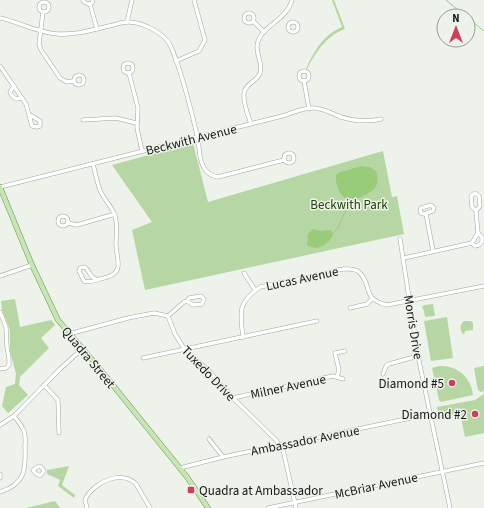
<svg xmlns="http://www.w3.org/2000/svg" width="484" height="508" viewBox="0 0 484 508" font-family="'Source Sans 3',sans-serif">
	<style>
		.green { fill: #b6d7a3 }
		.water { fill: #98cc79 }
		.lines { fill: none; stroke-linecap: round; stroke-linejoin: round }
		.stream { stroke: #98cc79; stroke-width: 1 }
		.minor-casing { stroke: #a0a59e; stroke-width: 4.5 }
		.major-casing { stroke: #70935b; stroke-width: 5.5 }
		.minor { stroke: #fff; stroke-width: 3.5 }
		.major { stroke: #c6e6b3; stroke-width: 4.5 }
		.poi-dot { fill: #cf3f59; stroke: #edf2eb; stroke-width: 1.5 }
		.labels { text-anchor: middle; stroke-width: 3; stroke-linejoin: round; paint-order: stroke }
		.street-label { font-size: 13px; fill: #161815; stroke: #edf2eb }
		.park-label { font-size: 13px; fill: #214106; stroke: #edf2eb }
		.poi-label { font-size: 13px; fill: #161815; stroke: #edf2eb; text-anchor: end }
	</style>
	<rect width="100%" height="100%" fill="#edf2eb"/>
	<!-- green -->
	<g class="green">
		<path d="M 332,0 L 334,0 L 345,29 C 326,36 316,52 307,69 L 306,69 C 315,50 322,36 342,27 Z"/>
		<path d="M 193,143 L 208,202 L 383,151 L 392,197 L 397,196 L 404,234 L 145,290 L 132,230 L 152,222 L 112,165 Z"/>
		<path d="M 15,299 L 20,327 L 51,320 L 55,325 L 41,338 L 49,348 L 20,377 L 19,385 L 28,395 L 8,413 L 2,406 L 6,387 L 15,384 L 16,374 L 10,351 L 10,330 L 2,310 L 1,301 Z"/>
		<path d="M 433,304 L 435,315 L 434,316 L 425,317 L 424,311 L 422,307 L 424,305 Z"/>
		<path d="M 447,317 L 453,358 L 431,361 L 424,321 Z"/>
		<path d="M 464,321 L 471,321 L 473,323 L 473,330 L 465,331 L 464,335 C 460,331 459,325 464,321 Z"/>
		<path d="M 439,366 C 457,365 471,377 473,395 L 441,402 L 439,400 L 432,368 Z"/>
		<path d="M 484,366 L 484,391 L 481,392 L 478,390 L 474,368 Z"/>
		<path d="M 484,394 L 484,433 L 465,437 L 460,413 L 439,418 L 437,407 L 475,400 Z"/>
		<path d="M 69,466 L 62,485 L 75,495 L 74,498 L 58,486 L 60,480 L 47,474 L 47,470 Z"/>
		<path d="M 55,501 L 60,508 L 26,508 Z"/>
	</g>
	<!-- water -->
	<g class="water">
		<path d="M 361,166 L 370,167 L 376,171 C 383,191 366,194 352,201 C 341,199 335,186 336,175 L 338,173 Z"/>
		<path d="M 313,229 L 321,231 L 331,230 L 333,235 C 329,244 318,252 307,245 L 308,234 Z"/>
	</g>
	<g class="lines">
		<!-- stream -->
		<g class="stream">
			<path d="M 446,0 L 465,16"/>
			<path d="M 468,18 L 484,31"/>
			<path d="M 333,233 L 338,228 L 350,201"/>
		</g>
		<defs>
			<g id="minor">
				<path d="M 83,0 L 84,2 L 88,4 L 92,3 L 93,0"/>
				<circle cx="44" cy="7" r="5"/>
				<path d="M 90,4 L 97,29"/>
				<path d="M 43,12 L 39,44 L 41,50 L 60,78 L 67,82 L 73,81"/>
				<circle cx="249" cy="18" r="5"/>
				<path d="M 0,18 C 19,22 38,33 58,34 C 76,35 92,30 109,26 C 115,25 121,22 127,22 C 141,21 164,33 170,45 C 173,50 174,55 176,60 C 185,84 191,110 197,135 C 200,146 198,158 204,168 C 207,173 212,176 218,177 L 284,160"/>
				<path d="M 253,21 L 264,32"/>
				<circle cx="293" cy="27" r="5"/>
				<path d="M 127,22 L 132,0"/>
				<path d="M 176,61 L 199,51 L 205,40 L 194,0"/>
				<circle cx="128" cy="68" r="5"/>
				<path d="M 0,66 L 26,104 L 32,126 L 37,127 L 40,126 L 40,121 L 30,115"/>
				<circle cx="304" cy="76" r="5"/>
				<path d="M 129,73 L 138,108 L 137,128 L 142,151"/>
				<circle cx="79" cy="80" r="5"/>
				<path d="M 304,81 L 309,109"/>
				<path d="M 14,86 L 10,92 L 12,96 L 16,99 L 22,98"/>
				<path d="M 83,120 L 116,118 L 136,123"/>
				<path d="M 251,124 C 248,115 243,103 244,94 C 245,83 257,82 260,73 C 264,59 250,50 262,34 C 272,22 288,16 292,0"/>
				<circle cx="289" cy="158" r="5"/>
				<path d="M 93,164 C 95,172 97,182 100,190 C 104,200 112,206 115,216 C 118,226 116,234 116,244 C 116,259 126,273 104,278 C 98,279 89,284 84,281 L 79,271 L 80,268 L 85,267 C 90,271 89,277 96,279"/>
				<path d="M 0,187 L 282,116 C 292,113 304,107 315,108 C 324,109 333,114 341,117 C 354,121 368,122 381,119"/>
				<path d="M 431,205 L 434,208 L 433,211 L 424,214 L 421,213 L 420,211 L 421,208 Z"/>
				<path d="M 476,211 L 480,206 L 479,196 L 475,193 L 471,196 L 472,207 L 476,211 L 478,233"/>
				<path d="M 426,214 L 433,251"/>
				<circle cx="63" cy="221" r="5"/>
				<path d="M 68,223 L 77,225 L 115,214"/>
				<path d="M 400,239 L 418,356 L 450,508"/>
				<path d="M 404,258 L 472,243 L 475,246 L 479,245 L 482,242 L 482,237 L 478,233 L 472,243"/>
				<path d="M 244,273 L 255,290"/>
				<path d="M 0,276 L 32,265"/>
				<path d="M 350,308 L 367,304 L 372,299"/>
				<path d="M 0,312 L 6,327 L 7,347 L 9,359 L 9,365 L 6,368 L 0,369"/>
				<path d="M 168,316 L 184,302 L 187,301 L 189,298 L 201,296 L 204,299 L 202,304 L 193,305 L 187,301"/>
				<path d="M 69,334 L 128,318 L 154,313 L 168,316 L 175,334 L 185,350 L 209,371 L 233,398 L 277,441 L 278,446"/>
				<path d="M 243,337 C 240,313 237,303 260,287 C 279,283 298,279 317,275 C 326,273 335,270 344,269 C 349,269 355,268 359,272 C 373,285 361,299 387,305 L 484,286"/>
				<path d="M 143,358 L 317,321"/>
				<path d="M 383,374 L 386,366 L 389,364 L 418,356"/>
				<path d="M 337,377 L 339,370 L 335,353 L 345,351"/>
				<path d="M 44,385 L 58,400 L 59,433"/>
				<path d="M 233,398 L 333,376 L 343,379"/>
				<path d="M 0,425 L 14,416 L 60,369 L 82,349"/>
				<path d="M 209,439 L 223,457"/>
				<path d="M 282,445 L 296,508"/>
				<path d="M 39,466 L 41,467 L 44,471 L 41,475 C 37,476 35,473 33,470 Z"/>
				<path d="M 180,468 L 223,457 L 430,414"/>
				<path d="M 0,474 L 0,478"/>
				<path d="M 0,492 C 25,484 26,470 25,447 C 25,442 26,436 24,431 C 22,426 18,421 14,416"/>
				<path d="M 87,508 L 85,500 C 92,483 121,469 136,484 L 150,508"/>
				<path d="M 268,508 L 484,463"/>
			</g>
			<path id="major" d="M 0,187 L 32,265 L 58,320 L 99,368 L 187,477 L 208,508"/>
		</defs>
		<!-- minor casing -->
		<use href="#minor" class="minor-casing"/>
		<!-- major casing -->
		<use href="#major" class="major-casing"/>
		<!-- minor -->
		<use href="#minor" class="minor"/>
		<!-- major -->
		<use href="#major" class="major"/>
	</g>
	<!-- markers -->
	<g class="poi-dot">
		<circle cx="452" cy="383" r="4"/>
		<circle cx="475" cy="414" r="4"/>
		<rect x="187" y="486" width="8" height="8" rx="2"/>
	</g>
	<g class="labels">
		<!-- street labels -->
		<g class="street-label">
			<text transform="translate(191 139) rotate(-14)" y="5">Beckwith Avenue</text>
			<text transform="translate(302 278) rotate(-12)" y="5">Lucas Avenue</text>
			<text transform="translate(414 327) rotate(81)" y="5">Morris Drive</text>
			<text transform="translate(89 357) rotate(50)" y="5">Quadra Street</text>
			<text transform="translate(209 373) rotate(46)" y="5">Tuxedo Drive</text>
			<text transform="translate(288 386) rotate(-12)" y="5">Milner Avenue</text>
			<text transform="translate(305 440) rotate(-11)" y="5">Ambassador Avenue</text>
			<text transform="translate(376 485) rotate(-12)" y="5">McBriar Avenue</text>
		</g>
		<!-- park labels -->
		<g class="park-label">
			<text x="349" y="209">Beckwith Park</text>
		</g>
		<!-- poi labels -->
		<g class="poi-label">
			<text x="444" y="388">Diamond #5</text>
			<text x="467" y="419">Diamond #2</text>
			<text x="199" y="495" text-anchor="start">Quadra at Ambassador</text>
		</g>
	</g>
	<!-- north arrow -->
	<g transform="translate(456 28)"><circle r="19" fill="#edf2eb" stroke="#979b95"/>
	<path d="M0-3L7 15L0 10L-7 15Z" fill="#cf3f59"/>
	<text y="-6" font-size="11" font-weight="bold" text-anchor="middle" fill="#161815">N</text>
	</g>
</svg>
